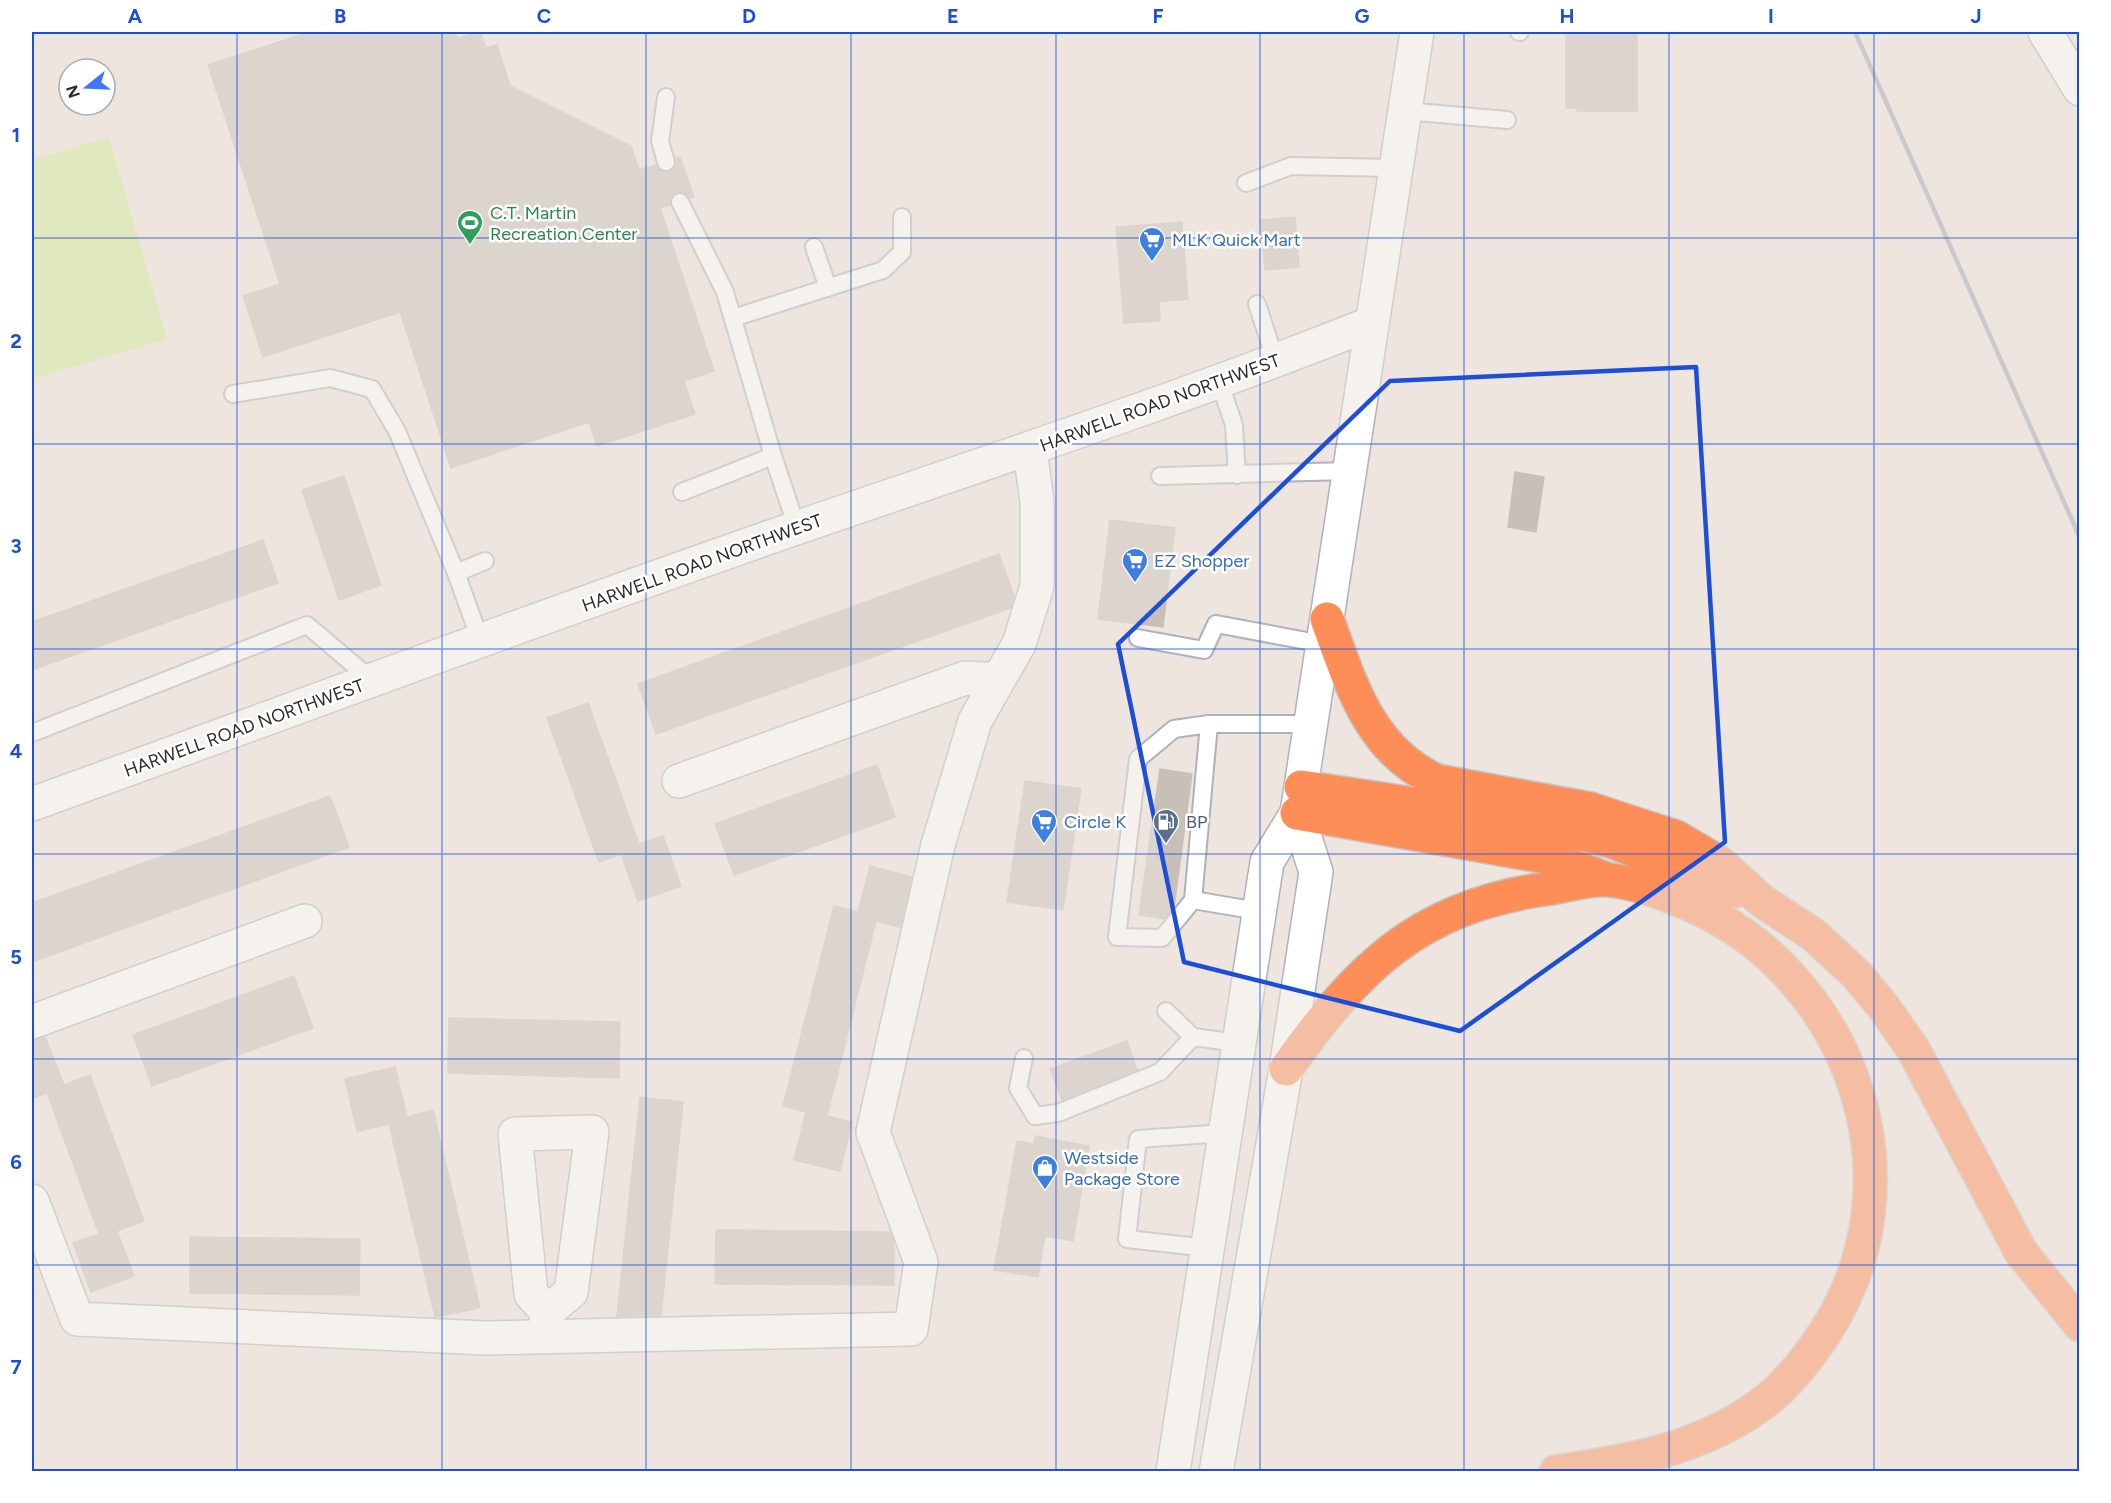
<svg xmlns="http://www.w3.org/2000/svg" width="2111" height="1503" viewBox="0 0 2111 1503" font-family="Figtree,sans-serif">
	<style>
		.pitch { fill: #d1eb96 }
		.building { fill: #c6c0b9; stroke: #c9c1b7; stroke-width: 1.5 }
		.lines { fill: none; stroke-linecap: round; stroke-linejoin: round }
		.lane-casing { stroke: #aeb2bc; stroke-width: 20 }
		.street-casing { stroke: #aeb2bc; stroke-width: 36 }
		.secondary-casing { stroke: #aeb2bc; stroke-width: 36 }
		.highway-casing { stroke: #c4c4c4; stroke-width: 36 }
		.lane { stroke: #fff; stroke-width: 16 }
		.street { stroke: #fff; stroke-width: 33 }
		.secondary { stroke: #fff; stroke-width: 33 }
		.highway { stroke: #ff8d57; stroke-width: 33 }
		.rail { stroke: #a0a6b6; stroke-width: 4.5 }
		.marked { fill: none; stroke: #1d4ed8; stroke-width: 4.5; stroke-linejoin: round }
		.grid { fill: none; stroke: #1d4ed8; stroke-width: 1.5; stroke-opacity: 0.55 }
		.labels { text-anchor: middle; stroke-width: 5; stroke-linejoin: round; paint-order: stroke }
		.leisure-label { font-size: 18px; fill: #27864d; stroke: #fff; text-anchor: start }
		.shop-label { font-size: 18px; fill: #366cbe; stroke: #fff; text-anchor: start }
		.street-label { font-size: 18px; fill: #2c2c2c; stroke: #fff }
		.service-label { font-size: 18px; fill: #4e5e75; stroke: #fff; text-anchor: start }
		.neatline { fill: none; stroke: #1d4ed8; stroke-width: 2 }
		.grid-label { font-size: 20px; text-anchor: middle; font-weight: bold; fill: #1d4ed8 }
	</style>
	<rect width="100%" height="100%" fill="#ede5de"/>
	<!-- pitch -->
	<path class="pitch" d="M 109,137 L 167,339 L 32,379 L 32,160 Z"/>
	<!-- building -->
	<g class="building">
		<path d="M 309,32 L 455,32 L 457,38 L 480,32 L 486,48 L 497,45 L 510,86 L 631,146 L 639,170 L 656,165 L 663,172 L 669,172 L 676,165 L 676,158 L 680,157 L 694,197 L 690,198 L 685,193 L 676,192 L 671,197 L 670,205 L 660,208 L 714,371 L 684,381 L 695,414 L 597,446 L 589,422 L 451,468 L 400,312 L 263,357 L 243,296 L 280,284 L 208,65 Z"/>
		<path d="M 1566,32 L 1637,32 L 1637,111 L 1577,111 L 1577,108 L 1566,108 Z"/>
		<path d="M 1295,217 L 1299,267 L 1265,270 L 1261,220 Z"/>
		<path d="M 1182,222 L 1188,299 L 1159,302 L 1160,321 L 1124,323 L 1116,227 Z"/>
		<path d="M 1515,472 L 1544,477 L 1536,532 L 1508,527 Z"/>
		<path d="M 344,476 L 381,585 L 339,600 L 302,490 Z"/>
		<path d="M 1110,520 L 1175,528 L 1163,627 L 1098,619 Z"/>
		<path d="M 263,540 L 278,583 L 32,670 L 32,622 Z"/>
		<path d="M 999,554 L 1014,595 L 1011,608 L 656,734 L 638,684 Z"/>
		<path d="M 588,703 L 639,844 L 663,836 L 681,886 L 638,901 L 621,854 L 599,862 L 547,718 Z"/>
		<path d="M 877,765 L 895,817 L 734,875 L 715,824 Z"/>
		<path d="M 1160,769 L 1192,774 L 1174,907 L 1164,919 L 1139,915 Z"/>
		<path d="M 1025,781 L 1081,789 L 1063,910 L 1007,902 Z"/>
		<path d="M 330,796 L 349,847 L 32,962 L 32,903 Z"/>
		<path d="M 870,866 L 912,877 L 900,927 L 876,921 L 827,1116 L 852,1122 L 840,1171 L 794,1160 L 806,1112 L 783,1106 L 834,906 L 858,912 Z"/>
		<path d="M 294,976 L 313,1028 L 152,1086 L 133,1035 Z"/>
		<path d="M 449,1018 L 620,1022 L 619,1078 L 448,1073 Z"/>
		<path d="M 45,1037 L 64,1085 L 90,1075 L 144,1221 L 117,1231 L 134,1276 L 91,1292 L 73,1243 L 99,1234 L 47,1093 L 32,1099 L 32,1040 Z"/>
		<path d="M 1127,1041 L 1137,1070 L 1062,1100 L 1050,1069 Z"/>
		<path d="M 395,1067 L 407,1117 L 433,1110 L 480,1308 L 435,1317 L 389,1124 L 357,1131 L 345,1079 Z"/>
		<path d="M 640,1097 L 683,1102 L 661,1316 L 617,1316 Z"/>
		<path d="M 1035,1136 L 1089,1146 L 1073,1241 L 1045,1236 L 1038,1277 L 994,1270 L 1017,1141 L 1034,1144 Z"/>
		<path d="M 716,1230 L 890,1232 L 894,1244 L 894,1285 L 715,1284 Z"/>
		<path d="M 190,1237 L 360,1239 L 359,1295 L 190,1293 Z"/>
	</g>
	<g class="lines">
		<defs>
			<g id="lane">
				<path d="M 1519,32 L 1520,32"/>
				<path d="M 666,97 L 660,141 L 666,162"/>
				<path d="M 1405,111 L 1507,120"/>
				<path d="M 1246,183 L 1291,166 L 1396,168"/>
				<path d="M 680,202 L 725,292 L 773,456 L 797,528"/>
				<path d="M 814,247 L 828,288"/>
				<path d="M 1257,304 L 1276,362"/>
				<path d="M 733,318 L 883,270 L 902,252 L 902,217"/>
				<path d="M 1219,381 L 1234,425 L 1237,475"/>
				<path d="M 233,394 L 330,378 L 372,389 L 397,431 L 456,573"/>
				<path d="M 1160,476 L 1349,471"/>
				<path d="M 682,492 L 773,456"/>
				<path d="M 1138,638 L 1204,650 L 1216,624 L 1323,644"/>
				<path d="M 481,642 L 456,573 L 485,561"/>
				<path d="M 32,733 L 307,625 L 373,681"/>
				<path d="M 1193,900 L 1209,724"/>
				<path d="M 1258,911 L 1193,900 L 1162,938 L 1117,937 L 1138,759 L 1174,729 L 1209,724 L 1311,724"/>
				<path d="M 1166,1011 L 1193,1037 L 1238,1043"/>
				<path d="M 1024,1058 L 1018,1088 L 1035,1116 L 1058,1113 L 1160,1072 L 1193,1037"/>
				<path d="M 1208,1248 L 1127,1239 L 1138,1139 L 1225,1133"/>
			</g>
			<g id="street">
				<path d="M 679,781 L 965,678 L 998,680"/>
				<path d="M 32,804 C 287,712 542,616 799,527 C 991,461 1184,398 1372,323"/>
				<path d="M 32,1022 L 305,921"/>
				<path d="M 32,1201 L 77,1319 L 485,1338 L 911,1329 L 921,1262 L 873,1132 L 938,845 L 975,721 L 1019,644 L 1037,586 L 1037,502 L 1030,450"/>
				<path d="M 545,1337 L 547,1312 L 531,1294 L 515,1134 L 592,1132 L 571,1292 L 547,1312"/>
			</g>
			<g id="secondary">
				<path d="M 2045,32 L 2080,89"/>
				<path d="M 1173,1472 L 1267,862 L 1297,813 L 1417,32"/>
				<path d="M 1216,1472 L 1286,1069 L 1316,872 L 1297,813"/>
			</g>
			<g id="highway">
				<path d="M 1327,619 C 1351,684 1369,750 1437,781 L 1590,809 L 1676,837 L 1720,863 L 1762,901 L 1814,935 L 1857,975 L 1885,1009 L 1913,1049 L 2021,1252 L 2080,1325"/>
				<path d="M 1301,787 L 1532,822 L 1611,841 L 1735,891"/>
				<path d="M 1297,813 L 1552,858 L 1606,879"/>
				<path d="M 1286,1069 C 1357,968 1418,907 1545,889 C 1565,886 1590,878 1610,880 C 1637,883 1666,894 1691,905 C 1854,977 1924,1182 1824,1334 C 1806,1361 1786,1387 1759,1406 C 1698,1450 1628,1461 1556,1472"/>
			</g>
		</defs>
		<!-- lane casing -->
		<use href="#lane" class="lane-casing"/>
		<!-- street casing -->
		<use href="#street" class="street-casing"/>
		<!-- secondary casing -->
		<use href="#secondary" class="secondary-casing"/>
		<!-- highway casing -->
		<use href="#highway" class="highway-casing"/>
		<!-- lane -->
		<use href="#lane" class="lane"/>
		<!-- street -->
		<use href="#street" class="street"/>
		<!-- secondary -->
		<use href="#secondary" class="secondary"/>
		<!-- highway -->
		<use href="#highway" class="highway"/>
		<!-- rail -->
		<path class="rail" d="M 1855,32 L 2080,538"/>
	</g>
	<!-- marked area -->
	<path d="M0 0H2111V1503H0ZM 1696,367 L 1725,842 L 1460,1031 L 1184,962 L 1118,644 L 1390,381 Z" fill="#ede5de" fill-opacity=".55" fill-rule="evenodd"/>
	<path class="marked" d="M 1696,367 L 1725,842 L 1460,1031 L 1184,962 L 1118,644 L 1390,381 Z"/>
	<!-- grid -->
	<path class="grid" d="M 237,32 L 237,1472M 442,32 L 442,1472M 646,32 L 646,1472M 851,32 L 851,1472M 1056,32 L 1056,1472M 1260,32 L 1260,1472M 1464,32 L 1464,1472M 1669,32 L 1669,1472M 1874,32 L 1874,1472M 32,238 L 2080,238M 32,444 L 2080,444M 32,649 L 2080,649M 32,854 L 2080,854M 32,1059 L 2080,1059M 32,1265 L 2080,1265"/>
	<!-- icons -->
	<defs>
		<symbol id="stadium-pin" viewBox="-11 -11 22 30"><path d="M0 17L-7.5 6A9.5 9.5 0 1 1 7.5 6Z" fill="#2e9e5b" stroke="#fff"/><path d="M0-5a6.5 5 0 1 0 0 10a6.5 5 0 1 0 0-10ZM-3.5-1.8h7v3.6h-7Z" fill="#fff"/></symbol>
		<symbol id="supermarket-pin" viewBox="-11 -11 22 30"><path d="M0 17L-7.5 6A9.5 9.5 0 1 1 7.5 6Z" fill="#3f7fe0" stroke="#fff"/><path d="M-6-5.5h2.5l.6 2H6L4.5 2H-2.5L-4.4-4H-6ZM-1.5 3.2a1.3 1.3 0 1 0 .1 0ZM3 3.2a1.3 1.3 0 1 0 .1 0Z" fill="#fff"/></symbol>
		<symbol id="fuel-pin" viewBox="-11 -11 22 30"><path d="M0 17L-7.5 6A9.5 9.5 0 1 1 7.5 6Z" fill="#5c6f8a" stroke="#fff"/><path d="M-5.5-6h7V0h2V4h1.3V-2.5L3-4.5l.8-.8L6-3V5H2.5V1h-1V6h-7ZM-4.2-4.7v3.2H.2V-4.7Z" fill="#fff"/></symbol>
		<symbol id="shop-pin" viewBox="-11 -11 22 30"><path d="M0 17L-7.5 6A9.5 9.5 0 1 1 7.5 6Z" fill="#3f7fe0" stroke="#fff"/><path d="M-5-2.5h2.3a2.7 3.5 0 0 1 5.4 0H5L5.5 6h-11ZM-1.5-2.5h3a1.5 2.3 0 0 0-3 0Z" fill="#fff"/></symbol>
	</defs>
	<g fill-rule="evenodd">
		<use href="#stadium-pin" x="455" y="208" width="30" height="40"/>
		<use href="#supermarket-pin" x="1137" y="225" width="30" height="40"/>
		<use href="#supermarket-pin" x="1120" y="546" width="30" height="40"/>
		<use href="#supermarket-pin" x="1029" y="807" width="30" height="40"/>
		<use href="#fuel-pin" x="1151" y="807" width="30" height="40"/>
		<use href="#shop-pin" x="1030" y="1153" width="30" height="40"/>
	</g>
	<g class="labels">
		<!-- leisure labels -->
		<g class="leisure-label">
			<text x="490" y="219">C.T. Martin<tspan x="490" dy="21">Recreation Center</tspan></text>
		</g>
		<!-- shop labels -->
		<g class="shop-label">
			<text x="1172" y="246">MLK Quick Mart</text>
			<text x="1154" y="567">EZ Shopper</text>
			<text x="1064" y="828">Circle K</text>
			<text x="1064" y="1164">Westside<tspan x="1064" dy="21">Package Store</tspan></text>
		</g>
		<!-- street labels -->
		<g class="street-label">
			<text transform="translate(1160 403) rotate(-20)" y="6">HARWELL ROAD NORTHWEST</text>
			<text transform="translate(702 563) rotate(-20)" y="6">HARWELL ROAD NORTHWEST</text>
			<text transform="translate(244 728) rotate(-20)" y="6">HARWELL ROAD NORTHWEST</text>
		</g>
		<!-- service labels -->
		<g class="service-label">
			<text x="1186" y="828">BP</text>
		</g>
	</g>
	<!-- border -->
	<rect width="2111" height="1503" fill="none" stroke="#ffffff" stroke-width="66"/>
	<!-- north arrow -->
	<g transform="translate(87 87) rotate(252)"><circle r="28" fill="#ffffff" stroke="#ababab" stroke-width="1.5"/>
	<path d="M0-4.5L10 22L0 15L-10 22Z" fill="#3d76fb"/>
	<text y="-9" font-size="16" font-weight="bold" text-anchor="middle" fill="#2c2c2c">N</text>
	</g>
	<rect x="33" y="33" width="2045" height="1437" class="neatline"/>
	<g class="grid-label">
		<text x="135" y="23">A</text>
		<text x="340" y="23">B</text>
		<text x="544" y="23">C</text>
		<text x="749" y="23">D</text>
		<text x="953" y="23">E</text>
		<text x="1158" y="23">F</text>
		<text x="1362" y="23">G</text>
		<text x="1567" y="23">H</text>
		<text x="1771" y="23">I</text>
		<text x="1976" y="23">J</text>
		<text x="16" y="142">1</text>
		<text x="16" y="348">2</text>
		<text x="16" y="553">3</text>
		<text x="16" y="758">4</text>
		<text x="16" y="964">5</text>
		<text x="16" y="1169">6</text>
		<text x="16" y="1374">7</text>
	</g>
</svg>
